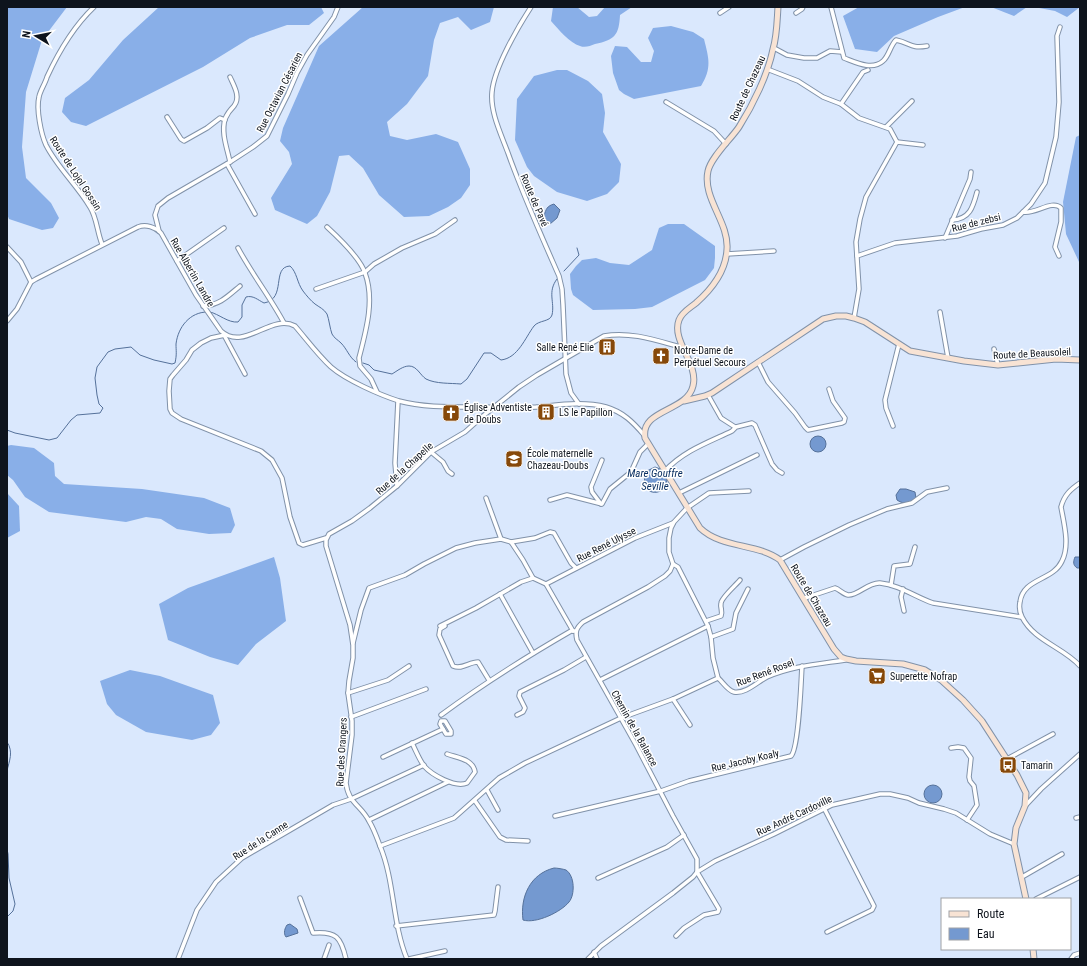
<svg xmlns="http://www.w3.org/2000/svg" width="1087" height="966" viewBox="0 0 1087 966" font-family="'Roboto Condensed',sans-serif">
	<style>
		.forest { fill: #89afe8 }
		.water { fill: #7499d0; stroke: #55719a }
		.lines { fill: none; stroke-linecap: round; stroke-linejoin: round }
		.stream { stroke: #55719a; stroke-width: 1 }
		.street-casing { stroke: #8192a9; stroke-width: 5.5 }
		.secondary-casing { stroke: #8192a9; stroke-width: 7 }
		.street { stroke: #fff; stroke-width: 3.5 }
		.secondary { stroke: #f8e3d4; stroke-width: 5 }
		.labels { text-anchor: middle; stroke-width: 3; stroke-linejoin: round; paint-order: stroke }
		.street-label { font-size: 10px; fill: #0e141d; stroke: #fff }
		.poi-label { font-size: 10px; fill: #0e141d; stroke: #fff; text-anchor: start }
		.water-label { font-size: 11px; font-style: italic; fill: #0b3062; stroke: #fff }
	</style>
	<rect width="100%" height="100%" fill="#dae8fd"/>
	<!-- forest -->
	<g class="forest">
		<path d="M 7,7 L 67,7 L 42,40 L 26,92 L 22,147 L 26,178 L 51,203 L 59,218 L 53,228 L 42,230 L 9,219 L 7,214 Z"/>
		<path d="M 159,7 L 321,7 L 324,13 L 309,25 L 287,25 L 250,38 L 203,67 L 86,126 L 71,122 L 62,112 L 65,98 L 89,80 L 123,40 Z"/>
		<path d="M 363,7 L 494,7 L 490,22 L 471,30 L 458,17 L 440,23 L 434,40 L 428,76 L 407,104 L 387,122 L 390,136 L 407,140 L 436,134 L 458,142 L 470,169 L 470,185 L 461,198 L 448,207 L 429,216 L 404,217 L 379,195 L 363,168 L 349,155 L 339,156 L 330,192 L 317,216 L 307,224 L 275,210 L 271,198 L 292,164 L 289,152 L 280,141 L 283,128 L 319,46 Z"/>
		<path d="M 553,7 L 577,7 L 589,17 L 597,16 L 605,7 L 632,7 L 620,15 C 619,35 615,40 595,44 C 590,46 585,48 580,46 C 570,43 558,29 551,21 Z"/>
		<path d="M 859,7 L 965,7 L 938,17 L 894,36 L 877,52 L 855,49 L 843,16 Z"/>
		<path d="M 991,7 L 1027,7 L 1014,16 Z"/>
		<path d="M 1034,7 L 1080,7 L 1067,17 L 1055,11 Z"/>
		<path d="M 671,26 L 693,32 L 704,39 C 709,59 712,68 701,86 L 634,99 L 624,94 L 619,90 L 613,73 L 611,56 L 615,46 L 627,47 L 641,62 L 651,62 L 654,51 L 648,38 L 653,28 Z"/>
		<path d="M 557,70 L 567,70 L 588,81 L 602,94 L 605,113 L 603,132 L 621,164 L 619,182 L 607,194 L 587,201 L 557,192 L 534,176 L 527,167 L 515,140 L 517,99 L 534,76 Z"/>
		<path d="M 1080,135 L 1080,264 L 1066,234 L 1063,202 L 1076,137 Z"/>
		<path d="M 668,224 L 684,224 L 715,246 L 715,258 L 714,268 L 705,280 L 652,307 L 635,309 L 593,310 L 573,295 L 571,289 L 570,274 L 576,266 L 582,260 L 596,258 L 610,263 L 629,265 L 652,250 L 659,228 Z"/>
		<path d="M 11,445 L 34,448 L 54,463 L 55,476 L 64,484 L 142,489 L 204,498 L 230,508 L 235,525 L 231,533 L 209,534 L 177,529 L 161,519 L 146,517 L 126,522 L 49,512 L 25,497 L 13,480 L 7,475 L 7,446 Z"/>
		<path d="M 7,493 L 19,506 L 20,531 L 7,538 Z"/>
		<path d="M 274,557 L 280,578 L 286,621 L 256,644 L 238,665 L 210,657 L 168,640 L 159,604 L 188,588 Z"/>
		<path d="M 130,670 L 160,676 L 213,695 L 220,723 L 211,735 L 192,740 L 146,732 L 116,715 L 107,704 L 100,681 Z"/>
	</g>
	<!-- water -->
	<g class="water">
		<path d="M 554,204 L 560,210 L 557,218 L 550,224 L 547,222 L 544,216 C 546,209 547,206 554,204 Z"/>
		<circle cx="818" cy="444" r="8"/>
		<path d="M 655,467 L 663,470 C 680,497 633,502 647,471 Z"/>
		<path d="M 900,489 L 906,489 L 915,492 L 916,498 L 913,502 C 906,503 903,504 897,500 L 896,495 Z"/>
		<path d="M 1075,557 L 1080,557 L 1080,568 L 1077,568 C 1073,565 1073,562 1075,557 Z"/>
		<circle cx="933" cy="794" r="9"/>
		<path d="M 554,868 C 557,868 563,869 566,870 C 575,876 575,895 569,902 C 561,912 536,924 523,920 C 520,897 530,874 554,868 Z"/>
		<path d="M 290,924 L 297,929 L 298,933 L 286,937 C 283,933 285,928 287,925 Z"/>
	</g>
	<g class="lines">
		<!-- stream -->
		<g class="stream">
			<path d="M 564,271 L 579,255 L 577,248"/>
			<path d="M 210,312 C 219,314 228,323 238,322 L 242,317 L 242,305 L 246,297 C 253,295 258,300 264,303 C 287,299 271,267 290,266 C 297,272 297,283 303,291 C 306,295 311,301 315,304 C 319,307 324,309 327,314 C 329,319 330,329 332,334 C 334,338 338,340 341,343 C 347,349 349,357 356,362"/>
			<path d="M 363,363 L 369,365 L 374,370 L 392,374 C 397,371 403,366 409,366 C 417,366 420,375 426,379 C 436,384 450,383 461,384 L 467,379 L 484,353 L 491,353 L 501,360 C 518,358 525,338 534,326 C 539,320 550,322 552,315 C 555,302 547,292 557,279"/>
			<path d="M 7,430 L 15,433 L 49,440 L 57,438 L 71,420 L 77,415 L 100,413 L 103,408 L 99,404 L 97,395 L 95,378 L 97,367 L 108,352 L 115,349 L 131,347 L 140,355 L 154,360 L 172,364 L 175,363 C 177,354 176,351 176,344 C 178,327 190,312 207,312"/>
			<path d="M 7,742 C 14,752 9,761 7,771"/>
			<path d="M 7,849 L 8,854 L 9,878 L 15,904 L 13,911 L 7,917"/>
		</g>
		<defs>
			<g id="street">
				<path d="M 94,7 C 73,27 59,51 47,77 C 45,84 40,91 39,97 C 36,109 41,134 46,145 C 57,167 77,185 90,207 C 97,218 97,232 102,244"/>
				<path d="M 531,7 C 518,27 494,68 492,92 C 490,112 501,134 508,153 C 523,195 541,235 559,276 L 562,289 L 563,305 L 566,374 L 571,393 L 579,404"/>
				<path d="M 831,7 L 844,58 C 855,62 872,71 883,61 C 889,56 890,46 896,40 C 911,43 910,49 927,46"/>
				<path d="M 720,13 L 729,7"/>
				<path d="M 796,13 L 802,9 L 803,7"/>
				<path d="M 774,48 L 787,55 L 804,58 L 817,58 L 830,51 L 842,52"/>
				<path d="M 767,69 L 798,81 L 823,97 L 841,104 L 859,118 L 890,129 L 897,142"/>
				<path d="M 666,102 L 714,131 L 726,144"/>
				<path d="M 841,104 L 863,72 L 868,70"/>
				<path d="M 167,117 L 181,139 L 184,141 L 207,128 L 220,118 L 225,120"/>
				<path d="M 886,127 L 912,101"/>
				<path d="M 230,162 C 227,148 221,133 225,119 C 227,114 230,110 234,106 C 241,97 234,86 230,77"/>
				<path d="M 227,164 L 255,214"/>
				<path d="M 1023,212 C 1035,215 1052,199 1061,208 L 1061,222 L 1055,247 L 1059,256"/>
				<path d="M 952,220 C 970,219 973,207 977,192"/>
				<path d="M 327,227 C 339,238 360,258 365,273 C 375,300 366,331 359,358 L 360,366 L 371,379 L 377,392"/>
				<path d="M 159,231 L 155,215 L 158,206 L 168,198 L 230,162 L 253,147 L 267,136 L 288,94 L 297,73 L 307,55 L 334,17 L 338,7"/>
				<path d="M 945,238 L 970,179 L 971,172"/>
				<path d="M 7,247 L 21,262 L 31,282"/>
				<path d="M 238,248 C 252,274 270,297 284,323"/>
				<path d="M 727,254 L 774,251"/>
				<path d="M 857,256 L 895,243 L 957,236 L 981,229 L 1003,225 L 1017,218 L 1031,204 L 1045,183 L 1056,137 L 1059,102 L 1057,36 L 1060,27"/>
				<path d="M 177,261 L 224,228"/>
				<path d="M 316,289 L 365,272 L 374,264 L 402,248 L 435,234 L 455,220"/>
				<path d="M 203,306 C 220,305 228,296 240,286"/>
				<path d="M 940,312 L 948,358"/>
				<path d="M 854,318 L 859,289 L 856,242 L 860,219 L 866,197 L 897,142 L 923,145"/>
				<path d="M 7,321 L 17,309 L 31,282 L 36,279 L 138,227 C 146,224 155,227 161,233 L 196,295 L 221,331 C 244,352 271,313 295,326 C 307,340 318,355 331,367 C 346,380 380,395 399,401 C 421,407 446,407 469,407 C 491,407 514,408 536,407 C 559,405 583,401 606,407 C 623,412 633,422 644,435"/>
				<path d="M 224,335 L 245,374"/>
				<path d="M 225,335 L 211,338 L 201,343 L 192,350 L 186,360 L 173,375 L 170,379 L 169,391 L 170,409 L 172,413 L 181,419 L 261,451 L 272,460 L 282,478 L 290,517 L 299,543 L 303,545 L 326,538"/>
				<path d="M 994,349 L 998,365"/>
				<path d="M 758,362 L 768,382 L 795,413 L 805,427 L 808,430 L 842,423 L 844,422 L 845,418 L 833,401 L 829,389"/>
				<path d="M 708,395 L 721,418 L 735,427"/>
				<path d="M 893,426 L 886,408 L 885,400 L 899,344"/>
				<path d="M 431,452 L 443,462 L 448,471 L 452,474"/>
				<path d="M 665,471 C 683,451 709,442 732,431 L 736,427 L 752,423 L 755,425 L 772,464 L 777,470 L 782,473"/>
				<path d="M 1080,483 C 1071,489 1064,495 1061,507 C 1064,524 1070,545 1062,561 C 1053,581 1023,578 1020,602 C 1019,607 1020,613 1022,617 C 1034,641 1063,647 1080,666"/>
				<path d="M 397,486 L 395,463 L 398,401"/>
				<path d="M 679,493 L 757,455"/>
				<path d="M 486,498 L 501,539"/>
				<path d="M 550,500 L 567,495 L 602,504 L 610,489 L 631,472 L 640,452 L 648,444"/>
				<path d="M 601,504 L 592,492 L 591,487 L 602,460"/>
				<path d="M 511,542 L 535,538 L 550,532 L 554,533 L 571,563 L 576,568"/>
				<path d="M 780,560 L 804,547 L 849,525 L 887,509 L 912,503 L 927,492 L 947,488"/>
				<path d="M 546,584 L 635,538 L 673,523"/>
				<path d="M 891,585 L 894,566 L 910,564 L 915,547"/>
				<path d="M 903,589 L 901,597 L 904,611"/>
				<path d="M 500,594 L 533,653"/>
				<path d="M 805,598 L 835,588 C 839,589 843,594 848,595 C 858,596 868,582 880,583 C 900,585 915,597 933,603 L 1021,617"/>
				<path d="M 706,621 L 721,616 C 723,611 720,608 721,603 C 722,597 736,585 740,580"/>
				<path d="M 440,626 L 476,608 L 521,582 L 533,578 L 546,584 L 573,631"/>
				<path d="M 445,626 L 440,629 L 439,635 L 453,666 C 462,670 469,662 478,662 L 489,680"/>
				<path d="M 711,637 L 733,629 L 736,613 L 748,589"/>
				<path d="M 353,643 L 361,610 L 369,588 L 405,575 L 424,564 L 456,548 L 475,543 L 501,539 L 511,542 L 523,560 L 533,578"/>
				<path d="M 718,678 C 723,682 727,690 734,692 C 746,694 757,682 767,677 C 792,666 819,664 845,660"/>
				<path d="M 600,680 L 708,626"/>
				<path d="M 348,693 L 388,680 L 409,666"/>
				<path d="M 673,699 L 690,725"/>
				<path d="M 441,715 C 483,684 526,657 571,631 L 575,631"/>
				<path d="M 517,715 L 523,712 L 525,708 L 519,696 L 520,692 L 564,670 L 586,657"/>
				<path d="M 351,717 L 426,689"/>
				<path d="M 441,721 L 445,721 L 451,731 L 451,734 L 446,734 L 440,724 Z"/>
				<path d="M 412,743 C 416,751 419,759 424,766 C 432,775 455,788 467,783 L 475,772 C 473,759 458,758 447,754"/>
				<path d="M 951,748 L 958,747 L 964,748 L 971,758 L 969,777 L 970,781 L 974,786 L 977,805 L 967,820"/>
				<path d="M 383,757 L 443,729"/>
				<path d="M 1007,759 L 1053,734"/>
				<path d="M 487,790 L 498,810"/>
				<path d="M 475,801 L 500,837 L 506,840 L 528,841"/>
				<path d="M 1025,806 L 1041,789 L 1080,754"/>
				<path d="M 824,808 L 874,906 L 872,910 L 827,932"/>
				<path d="M 555,816 L 661,791 L 689,781 L 791,756 C 799,748 801,681 802,666"/>
				<path d="M 1076,818 L 1080,817"/>
				<path d="M 369,820 L 448,782"/>
				<path d="M 380,846 L 454,818 L 499,778 L 525,763 L 621,718 L 673,699 L 718,678 L 713,658 L 711,637 L 708,626 L 678,567 L 673,564"/>
				<path d="M 1022,877 L 1062,854"/>
				<path d="M 598,878 L 667,847 L 684,835"/>
				<path d="M 300,898 L 313,933 C 336,931 341,937 346,959"/>
				<path d="M 1036,899 L 1080,877"/>
				<path d="M 396,926 L 494,915 L 495,911 L 498,887"/>
				<path d="M 676,936 L 684,928 L 704,915 L 718,912 L 719,909 L 697,872 L 715,861 L 774,834 L 832,805 L 880,794 L 890,794 L 908,798 L 919,803 L 944,809 L 956,813 L 990,834 L 1014,844"/>
				<path d="M 594,952 L 597,959"/>
				<path d="M 178,959 L 197,910 L 216,882 L 242,858 L 333,805 L 351,799 L 424,765"/>
				<path d="M 324,959 L 329,945"/>
				<path d="M 407,959 C 392,923 395,882 380,846 C 377,838 374,829 369,821 C 361,805 348,803 346,783 L 352,735 L 352,721 L 348,693 L 349,681 L 353,658 L 353,645 L 350,625 L 326,546 L 326,540 L 329,534 L 352,521 L 370,508 L 397,486 L 431,452 L 465,432 L 483,416 L 519,387 L 537,375 L 604,336 C 631,331 658,341 684,348"/>
				<path d="M 409,959 L 445,951"/>
				<path d="M 588,959 L 601,946 L 673,893 L 693,877 L 697,872 L 697,859 L 673,816 L 636,745 L 577,640 C 575,632 576,628 583,622 L 648,587 L 665,576 L 670,571 L 673,564 L 669,552 L 669,538 L 671,528 L 674,522 L 687,508 L 709,493 L 749,491"/>
				<path d="M 1071,959 L 1074,955 L 1080,953"/>
			</g>
			<g id="secondary">
				<path d="M 778,7 C 777,21 777,36 773,49 C 768,74 753,105 739,127 C 731,139 711,157 708,171 C 702,198 729,222 727,249 C 726,271 712,289 696,303 C 690,308 682,312 679,320 C 671,341 699,364 693,386 C 687,412 640,409 645,438 L 700,528 C 722,549 758,543 780,560 L 834,649 L 841,657 L 846,659 L 856,661 L 903,664 L 925,670 L 941,680 L 963,700 L 982,721 L 1017,775 L 1026,793 L 1025,806 L 1016,828 L 1014,844 L 1026,899"/>
				<path d="M 684,401 L 705,396 L 712,393 L 823,319 L 836,316 L 846,316 L 854,318 L 865,322 L 910,351 L 964,361 L 998,365 L 1056,359 L 1080,360"/>
				<path d="M 1033,949 L 1034,959"/>
			</g>
		</defs>
		<!-- street casing -->
		<use href="#street" class="street-casing"/>
		<!-- secondary casing -->
		<use href="#secondary" class="secondary-casing"/>
		<!-- street -->
		<use href="#street" class="street"/>
		<!-- secondary -->
		<use href="#secondary" class="secondary"/>
	</g>
	<!-- icons -->
	<defs>
		<symbol id="building-square" viewBox="-11 -11 22 22"><rect x="-9" y="-9" width="18" height="18" rx="4" fill="#864809" stroke="#fff"/><path d="M-4-6H4V6H1V3H-1V6H-4ZM-2.5-4.3h1.7v1.8h-1.7ZM.8-4.3h1.7v1.8H.8ZM-2.5-1h1.7V.8h-1.7ZM.8-1h1.7V.8H.8Z" fill="#fff"/></symbol>
		<symbol id="church-square" viewBox="-11 -11 22 22"><rect x="-9" y="-9" width="18" height="18" rx="4" fill="#864809" stroke="#fff"/><path d="M-1.2-6h2.4v3.5h3.3v2.4h-3.3V6h-2.4V-.1h-3.3v-2.4h3.3Z" fill="#fff"/></symbol>
		<symbol id="school-square" viewBox="-11 -11 22 22"><rect x="-9" y="-9" width="18" height="18" rx="4" fill="#864809" stroke="#fff"/><path d="M0-5L7-2L0 1L-7-2ZM-4 1L0 2.5L4 1V4Q0 6-4 4Z" fill="#fff"/></symbol>
		<symbol id="supermarket-square" viewBox="-11 -11 22 22"><rect x="-9" y="-9" width="18" height="18" rx="4" fill="#864809" stroke="#fff"/><path d="M-6-5.5h2.5l.6 2H6L4.5 2H-2.5L-4.4-4H-6ZM-1.5 3.2a1.3 1.3 0 1 0 .1 0ZM3 3.2a1.3 1.3 0 1 0 .1 0Z" fill="#fff"/></symbol>
		<symbol id="bus-square" viewBox="-11 -11 22 22"><rect x="-9" y="-9" width="18" height="18" rx="4" fill="#864809" stroke="#fff"/><path d="M-5-6H5V4H4V6H2V4H-2V6H-4V4H-5ZM-3.5-4V0h7V-4ZM-3.5 1.2v1.5H-2V1.2ZM2 1.2v1.5H3.5V1.2Z" fill="#fff"/></symbol>
	</defs>
	<g fill-rule="evenodd">
		<use href="#building-square" x="597" y="337" width="20" height="20"/>
		<use href="#church-square" x="651" y="346" width="20" height="20"/>
		<use href="#building-square" x="536" y="402" width="20" height="20"/>
		<use href="#church-square" x="441" y="403" width="20" height="20"/>
		<use href="#school-square" x="504" y="449" width="20" height="20"/>
		<use href="#supermarket-square" x="867" y="666" width="20" height="20"/>
		<use href="#bus-square" x="998" y="755" width="20" height="20"/>
	</g>
	<g class="labels">
		<!-- street labels -->
		<g class="street-label">
			<text transform="translate(747 88) rotate(-65)" y="4">Route de Chazeau</text>
			<text transform="translate(279 92) rotate(-63)" y="4">Rue Octavian Césarien</text>
			<text transform="translate(76 173) rotate(57)" y="4">Route de Lojol Gossin</text>
			<text transform="translate(535 200) rotate(67)" y="4">Route de Pavé</text>
			<text transform="translate(976 222) rotate(-14)" y="4">Rue de zebsi</text>
			<text transform="translate(193 272) rotate(60)" y="4">Rue Albertin Landre</text>
			<text transform="translate(1032 353) rotate(-3)" y="4">Route de Beausoleil</text>
			<text transform="translate(404 468) rotate(-42)" y="4">Rue de la Chapelle</text>
			<text transform="translate(606 544) rotate(-27)" y="4">Rue René Ulysse</text>
			<text transform="translate(812 595) rotate(59)" y="4">Route de Chazeau</text>
			<text transform="translate(765 672) rotate(-21)" y="4">Rue René Rosel</text>
			<text transform="translate(635 728) rotate(61)" y="4">Chemin de la Balance</text>
			<text transform="translate(341 752) rotate(-87)" y="4">Rue des Orangers</text>
			<text transform="translate(745 760) rotate(-13)" y="4">Rue Jacoby Koaly</text>
			<text transform="translate(794 815) rotate(-25)" y="4">Rue André Cardoville</text>
			<text transform="translate(260 840) rotate(-33)" y="4">Rue de la Canne</text>
		</g>
		<!-- poi labels -->
		<g class="poi-label">
			<text x="594" y="351" text-anchor="end">Salle René Elie</text>
			<text x="674" y="354">Notre-Dame de<tspan x="674" dy="12">Perpétuel Secours</tspan></text>
			<text x="464" y="411">Église Adventiste<tspan x="464" dy="12">de Doubs</tspan></text>
			<text x="559" y="416">LS le Papillon</text>
			<text x="527" y="457">École maternelle<tspan x="527" dy="12">Chazeau-Doubs</tspan></text>
			<text x="890" y="680">Superette Nofrap</text>
			<text x="1021" y="769">Tamarin</text>
		</g>
		<!-- water labels -->
		<g class="water-label">
			<text x="655" y="477">Mare Gouffre<tspan x="655" dy="13">Seville</tspan></text>
		</g>
	</g>
	<!-- border -->
	<rect width="1087" height="966" fill="none" stroke="#0e141d" stroke-width="16"/>
	<!-- legend -->
	<rect x="941" y="898" width="130" height="52" fill="#ffffff" stroke="#9fa1a5"/>
	<rect x="949" y="911" width="20" height="6" fill="#f8e3d4" stroke="#9fa1a5"/>
	<text x="977" y="918" font-size="12" fill="#0e141d">Route</text>
	<rect x="949" y="928" width="20" height="12" fill="#7499d0" stroke="#9fa1a5"/>
	<text x="977" y="938" font-size="12" fill="#0e141d">Eau</text>
	<!-- north arrow -->
	<g transform="translate(36 36) rotate(280)" stroke="#ffffff" stroke-width="3" paint-order="stroke">
	<path d="M0-3L7 15L0 10L-7 15Z" fill="#0e141d"/>
	<text y="-6" font-size="11" font-weight="bold" text-anchor="middle" fill="#0e141d">N</text>
	</g>
</svg>
